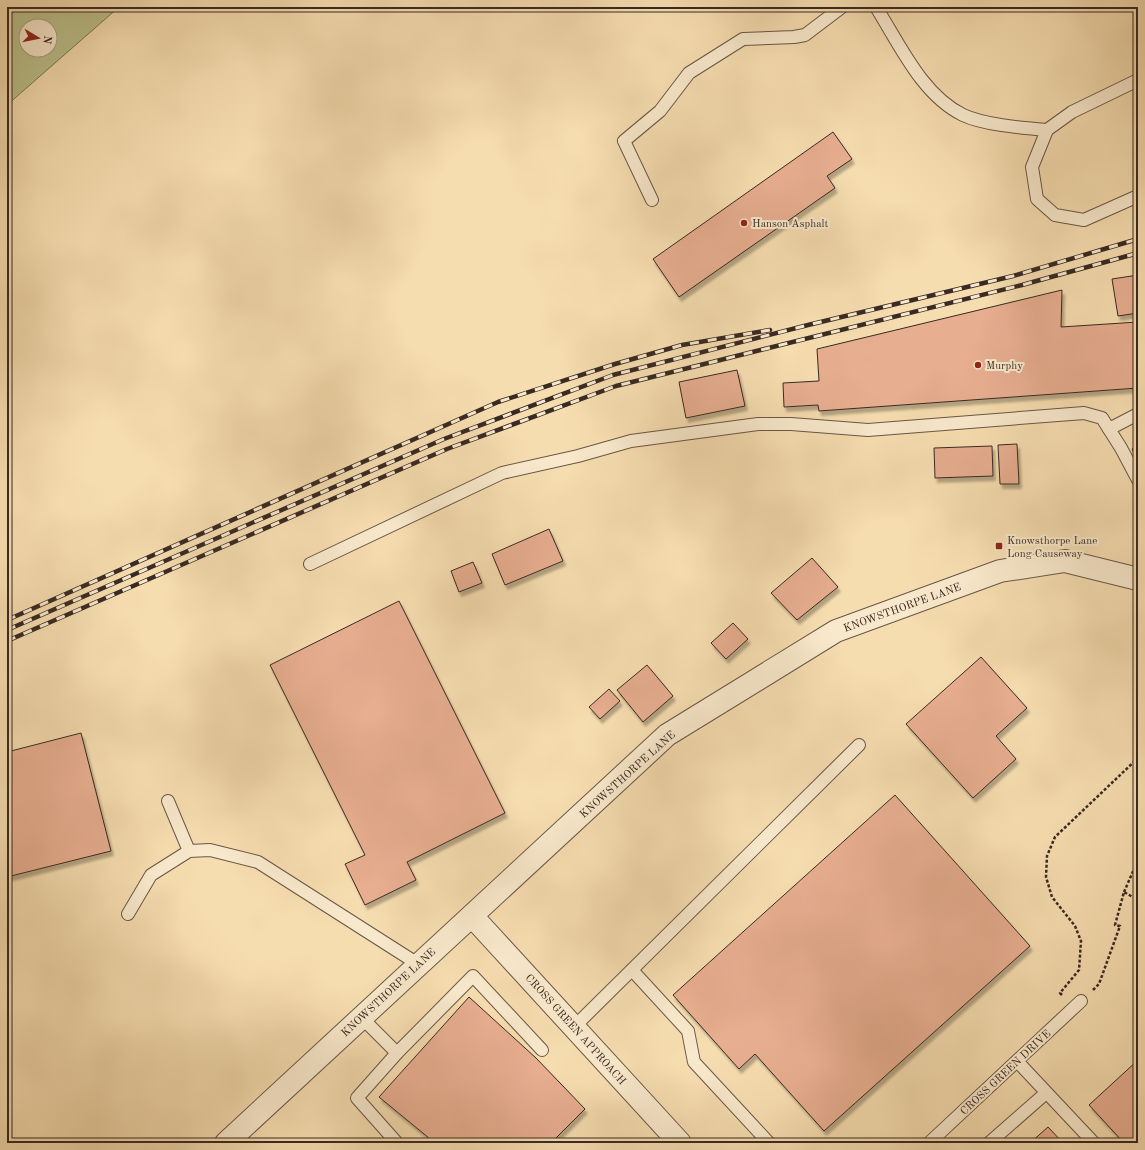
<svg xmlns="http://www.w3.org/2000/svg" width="1145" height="1150" viewBox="0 0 1145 1150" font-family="'Old Standard TT',serif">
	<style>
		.green { fill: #bbc18c; stroke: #7a7658; fill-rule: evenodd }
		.building { fill: #e7ae90; stroke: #392a23; filter: url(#shadow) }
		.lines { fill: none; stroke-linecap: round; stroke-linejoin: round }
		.service-casing { stroke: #685746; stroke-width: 14 }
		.minor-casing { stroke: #685746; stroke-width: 24 }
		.path { stroke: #392a23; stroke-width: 2.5; stroke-dasharray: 3 2; stroke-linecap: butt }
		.service { stroke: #f9e9cc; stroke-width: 12 }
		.minor { stroke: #f9e9cc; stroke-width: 22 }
		.rail-casing { stroke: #392a23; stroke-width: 4.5 }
		.rail { stroke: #f9e9cc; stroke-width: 3; stroke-dasharray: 9; stroke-linecap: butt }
		.poi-dot { fill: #8f2418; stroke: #f9e9cc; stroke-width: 1.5 }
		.labels { text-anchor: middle; stroke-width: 4; stroke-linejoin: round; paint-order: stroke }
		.poi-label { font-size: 11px; fill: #392a23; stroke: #f9e9cc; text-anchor: start }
		.street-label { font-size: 11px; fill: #392a23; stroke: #f9e9cc }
	</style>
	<defs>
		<filter id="shadow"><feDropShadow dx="2.5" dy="4.5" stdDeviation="1" flood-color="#0004"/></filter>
	</defs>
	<rect width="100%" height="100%" fill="#f6ddb0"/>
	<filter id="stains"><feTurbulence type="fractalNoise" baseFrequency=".005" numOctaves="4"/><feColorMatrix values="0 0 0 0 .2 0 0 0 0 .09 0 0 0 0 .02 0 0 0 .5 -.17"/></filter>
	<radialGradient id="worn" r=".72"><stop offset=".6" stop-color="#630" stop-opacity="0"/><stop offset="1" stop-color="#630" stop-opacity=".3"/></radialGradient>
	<!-- green -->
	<path class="green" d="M 7,7 L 119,7 L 7,105 ZM 26,26 L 50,26 L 50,50 L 26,50 Z"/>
	<!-- building -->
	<g class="building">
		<path d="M 833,132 L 852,159 L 827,176 L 835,188 L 679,297 L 653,259 Z"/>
		<path d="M 1138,275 L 1138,313 L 1118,316 L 1112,279 Z"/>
		<path d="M 1062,290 L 1061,327 L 1138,322 L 1138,388 L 819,411 L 818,405 L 784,407 L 783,383 L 819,381 L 817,349 Z"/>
		<path d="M 737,370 L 745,406 L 686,418 L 679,382 Z"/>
		<path d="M 1017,444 L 1019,484 L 1000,484 L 998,445 Z"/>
		<path d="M 1138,445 L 1138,461 L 1132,449 Z"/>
		<path d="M 992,446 L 993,476 L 935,478 L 934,448 Z"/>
		<path d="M 549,529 L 563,561 L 505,585 L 492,554 Z"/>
		<path d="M 812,558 L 838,587 L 797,620 L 771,593 Z"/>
		<path d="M 473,562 L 482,583 L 459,592 L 451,571 Z"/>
		<path d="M 399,601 L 505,813 L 407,862 L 416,880 L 365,905 L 345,864 L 365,855 L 270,665 Z"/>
		<path d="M 733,623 L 748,639 L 726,659 L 711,643 Z"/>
		<path d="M 981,657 L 1027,708 L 996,736 L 1016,759 L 973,798 L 906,724 Z"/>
		<path d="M 647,665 L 673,696 L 643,722 L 617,690 Z"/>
		<path d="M 609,689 L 620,701 L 600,719 L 589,707 Z"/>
		<path d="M 81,733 L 111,851 L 7,877 L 7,752 Z"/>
		<path d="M 895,795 L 1030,946 L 824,1131 L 755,1054 L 739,1069 L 673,995 Z"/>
		<path d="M 469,997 L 536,1058 L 585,1109 L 551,1143 L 435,1143 L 379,1097 Z"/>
		<path d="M 1138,1060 L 1138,1143 L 1124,1143 L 1089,1105 Z"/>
		<path d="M 1048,1127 L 1063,1143 L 1030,1143 Z"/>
	</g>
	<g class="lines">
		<defs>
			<g id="service">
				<path d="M 876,7 C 900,45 922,95 963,115 C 984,125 1024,128 1047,130"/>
				<path d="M 1138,80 L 1072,112 L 1047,130 L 1032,167 L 1037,199 L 1055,215 L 1084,220 L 1138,196"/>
				<path d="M 652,200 L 624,141 L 660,111 L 689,73 L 743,39 L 794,37 L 805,35 L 842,7"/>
				<path d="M 1109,429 L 1138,414"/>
				<path d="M 310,564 L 502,473 L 578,456 L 631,441 L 758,424 L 791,424 L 868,430 L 1084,413 L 1102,418 L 1121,448 L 1138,480"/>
				<path d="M 168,801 L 189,851"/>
				<path d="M 128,914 L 151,875 L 189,851 L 210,850 L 258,862 L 418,964"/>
				<path d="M 632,970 L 688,1031 L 694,1062 L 769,1143"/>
				<path d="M 361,1017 L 397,1053 L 473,976 L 542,1050"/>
				<path d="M 574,1027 L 859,745"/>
				<path d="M 397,1053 L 357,1098 L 397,1143"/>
				<path d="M 1017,1061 L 1094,1143"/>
				<path d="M 929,1143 L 1081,1001"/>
				<path d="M 989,1143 L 1046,1093"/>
			</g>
			<g id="minor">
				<path d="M 472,916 L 680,1143"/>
				<path d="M 226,1143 L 667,735 L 836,631 L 1000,571 L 1065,561 L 1138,579"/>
			</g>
		</defs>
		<!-- service casing -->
		<use href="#service" class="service-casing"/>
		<!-- minor casing -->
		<use href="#minor" class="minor-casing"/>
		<!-- path -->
		<g class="path">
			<path d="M 1124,892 L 1138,860"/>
			<path d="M 1093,990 L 1099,984 L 1120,926 L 1115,925 L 1124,892 L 1138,900"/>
			<path d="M 1062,995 L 1060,993 L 1079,970 L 1081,941 L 1075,926 L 1052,897 L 1046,877 L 1047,856 L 1055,837 L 1138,758"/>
		</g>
		<!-- service -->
		<use href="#service" class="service"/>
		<!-- minor -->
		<use href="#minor" class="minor"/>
		<defs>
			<g id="rail">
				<path d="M 7,620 L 498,402 L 615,364 L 682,345 L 770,330"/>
				<path d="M 7,630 L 444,439 L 613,375 L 808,325 L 1013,276 L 1138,239"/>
				<path d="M 7,641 L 447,449 L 616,386 L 1022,285 L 1138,253"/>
			</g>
		</defs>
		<!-- rail casing -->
		<use href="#rail" class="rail-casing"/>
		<!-- rail -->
		<use href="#rail" class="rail"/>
	</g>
	<!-- markers -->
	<g class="poi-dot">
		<circle cx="744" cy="223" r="4"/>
		<circle cx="978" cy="365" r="4"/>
		<rect x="995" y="542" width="8" height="8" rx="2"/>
	</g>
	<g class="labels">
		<!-- poi labels -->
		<g class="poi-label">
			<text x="752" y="227">Hanson Asphalt</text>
			<text x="986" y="369">Murphy</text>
			<text x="1007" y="544">Knowsthorpe Lane<tspan x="1007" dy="13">Long Causeway</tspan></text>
		</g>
		<!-- street labels -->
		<g class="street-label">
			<text transform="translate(902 607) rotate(-20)" y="4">KNOWSTHORPE LANE</text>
			<text transform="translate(627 774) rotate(-42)" y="4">KNOWSTHORPE LANE</text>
			<text transform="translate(388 992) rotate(-43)" y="4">KNOWSTHORPE LANE</text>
			<text transform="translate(576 1029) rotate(48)" y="4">CROSS GREEN APPROACH</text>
			<text transform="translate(1005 1072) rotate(-43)" y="4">CROSS GREEN DRIVE</text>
		</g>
	</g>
	<!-- margin -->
	<rect width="1145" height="1150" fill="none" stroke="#f6ddb0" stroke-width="24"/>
	<rect x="8" y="8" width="1129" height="1134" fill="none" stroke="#392a23" stroke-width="2"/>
	<rect x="12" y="12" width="1121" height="1126" fill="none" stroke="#392a23"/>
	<!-- north arrow -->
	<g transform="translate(38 38) rotate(100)"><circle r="19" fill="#f9e9cc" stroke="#ac9d88"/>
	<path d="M0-3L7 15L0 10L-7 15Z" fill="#8f2418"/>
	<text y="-6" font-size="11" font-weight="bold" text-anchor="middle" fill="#392a23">N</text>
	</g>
	<rect width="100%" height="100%" filter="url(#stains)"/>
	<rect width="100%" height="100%" fill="url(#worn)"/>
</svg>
